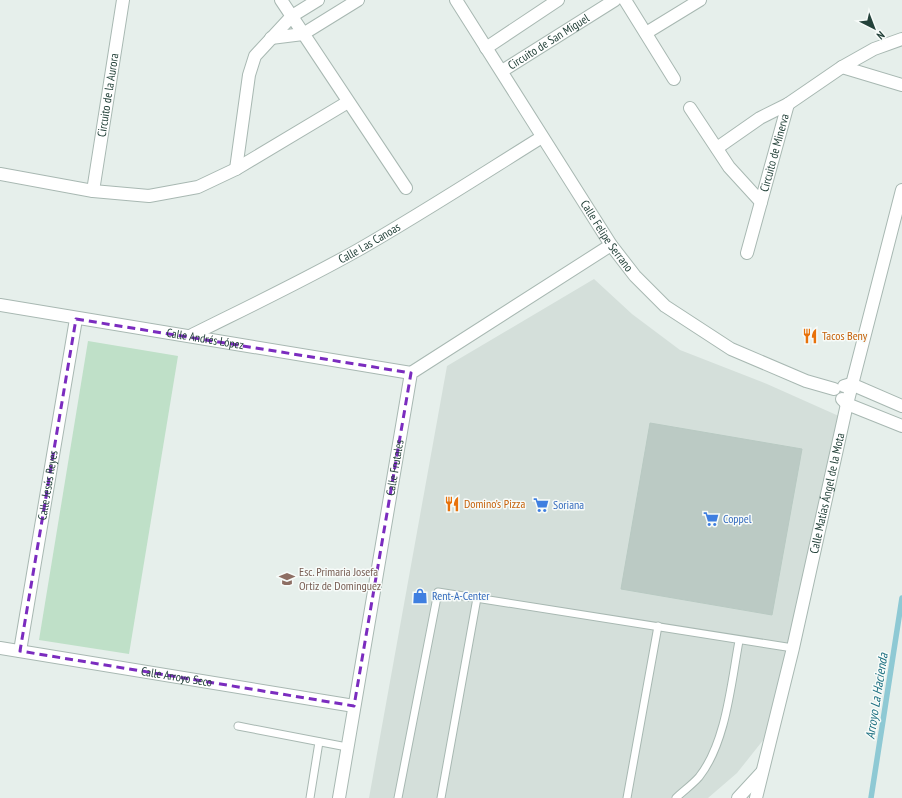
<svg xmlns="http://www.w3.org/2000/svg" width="902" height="798" viewBox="0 0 902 798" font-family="'PT Sans Narrow',sans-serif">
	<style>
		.built { fill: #d4dfda }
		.green { fill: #bfe0c8 }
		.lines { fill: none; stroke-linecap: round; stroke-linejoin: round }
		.stream { stroke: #8ec9d4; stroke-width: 5.5 }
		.building { fill: #bbcac4; stroke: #b8c9c2 }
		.service-casing { stroke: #a8b8b2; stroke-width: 9 }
		.minor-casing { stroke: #a8b8b2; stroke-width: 14 }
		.tertiary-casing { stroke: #a8b8b2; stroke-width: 14 }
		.service { stroke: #fff; stroke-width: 7 }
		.minor { stroke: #fff; stroke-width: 12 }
		.tertiary { stroke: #fff; stroke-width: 12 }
		.marked { fill: none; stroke: #7b2cbf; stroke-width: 3; stroke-dasharray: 8 5; stroke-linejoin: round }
		.labels { text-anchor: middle; stroke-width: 3; stroke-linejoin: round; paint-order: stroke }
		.street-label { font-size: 12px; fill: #24423a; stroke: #f7fbf9 }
		.food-label { font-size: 12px; fill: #c56008; stroke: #f7fbf9; text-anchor: start }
		.shop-label { font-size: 12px; fill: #366cbe; stroke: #f7fbf9; text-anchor: start }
		.education-label { font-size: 12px; fill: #785e54; stroke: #f7fbf9; text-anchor: start }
		.water-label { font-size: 13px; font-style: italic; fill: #1c6f80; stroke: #f7fbf9 }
	</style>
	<rect width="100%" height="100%" fill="#e6efeb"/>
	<!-- built -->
	<path class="built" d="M 594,279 L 632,314 L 680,350 L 767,384 L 841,417 L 772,729 L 737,773 L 708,798 L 369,798 L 447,366 Z"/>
	<!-- green -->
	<path class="green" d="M 88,341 L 178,356 L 129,654 L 39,640 Z"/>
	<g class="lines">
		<!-- stream -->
		<path class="stream" d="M 871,798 L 902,598"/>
	</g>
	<!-- building -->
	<path class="building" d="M 650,423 L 802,449 L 772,615 L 621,589 Z"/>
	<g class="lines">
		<defs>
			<g id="service">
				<path d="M 238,726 L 347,747"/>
				<path d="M 310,798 L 319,742"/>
				<path d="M 398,798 L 438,592 L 793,648"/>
				<path d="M 441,798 L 477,598"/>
				<path d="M 627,798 L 658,626"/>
				<path d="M 676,798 C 683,791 692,785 699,777 C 726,743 731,684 739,641"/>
			</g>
			<g id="minor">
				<path d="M 281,0 L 406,188"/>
				<path id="s1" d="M 456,0 L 611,245 L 635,276 L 665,306 L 731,349 L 806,381 L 834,389"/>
				<path d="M 625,0 L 674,79"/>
				<path d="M 646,33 L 700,0"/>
				<path d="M 271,38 L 303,34 L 358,0"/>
				<path d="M 486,48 L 558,0"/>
				<path d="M 842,67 L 902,85"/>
				<path id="s2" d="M 502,71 L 615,0"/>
				<path d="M 690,108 L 729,167 L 761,202"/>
				<path d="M 717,148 L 760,118 L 788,104 L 842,67 L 874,49 L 902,39"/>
				<path d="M 236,169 L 249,75 L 255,56 L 292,16 L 318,0"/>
				<path d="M 0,174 L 93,191 L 149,196 L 198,187 L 236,169 L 348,102"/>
				<path id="s3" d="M 93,191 L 123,0"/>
				<path id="s4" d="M 747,253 L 788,104"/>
				<path id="s5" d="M 0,305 L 411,373"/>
				<path id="s6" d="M 190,336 C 246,308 303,281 358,250 C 421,214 481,175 542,137"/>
				<path d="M 844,386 L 851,384 L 902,406"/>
				<path d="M 842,399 L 847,404 L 902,426"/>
				<path id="s7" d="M 0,648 L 354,706"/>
				<path id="s8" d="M 20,651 L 76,319"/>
				<path id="s9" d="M 339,798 L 411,373 L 611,245"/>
				<path id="s10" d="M 756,798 L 793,648 L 847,404 L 902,190"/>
			</g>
			<path id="tertiary" d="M 738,798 L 762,772"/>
		</defs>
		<!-- service casing -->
		<use href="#service" class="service-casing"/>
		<!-- minor casing -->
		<use href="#minor" class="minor-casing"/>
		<!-- tertiary casing -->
		<use href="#tertiary" class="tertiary-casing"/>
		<!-- service -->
		<use href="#service" class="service"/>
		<!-- minor -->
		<use href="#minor" class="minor"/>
		<!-- tertiary -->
		<use href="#tertiary" class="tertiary"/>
	</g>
	<!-- marked area -->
	<path class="marked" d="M 76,319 L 411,373 L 354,706 L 20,651 Z"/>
	<!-- icons -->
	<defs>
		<symbol id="restaurant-bare" viewBox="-9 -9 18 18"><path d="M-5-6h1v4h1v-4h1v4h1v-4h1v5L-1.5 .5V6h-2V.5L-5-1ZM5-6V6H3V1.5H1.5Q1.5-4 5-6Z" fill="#e8710a" stroke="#f7fbf9" stroke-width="2.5" paint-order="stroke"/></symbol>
		<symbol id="supermarket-bare" viewBox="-9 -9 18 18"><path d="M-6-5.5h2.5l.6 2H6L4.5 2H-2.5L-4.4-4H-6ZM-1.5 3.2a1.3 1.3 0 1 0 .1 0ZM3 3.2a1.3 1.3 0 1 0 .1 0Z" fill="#3f7fe0" stroke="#f7fbf9" stroke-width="2.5" paint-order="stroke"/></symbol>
		<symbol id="school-bare" viewBox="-9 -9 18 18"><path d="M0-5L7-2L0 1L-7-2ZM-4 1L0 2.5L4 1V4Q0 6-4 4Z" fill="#8d6e63" stroke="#f7fbf9" stroke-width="2.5" paint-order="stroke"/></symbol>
		<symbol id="shop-bare" viewBox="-9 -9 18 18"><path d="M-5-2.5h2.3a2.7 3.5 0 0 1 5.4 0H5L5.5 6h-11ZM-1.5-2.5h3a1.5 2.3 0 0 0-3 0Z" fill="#3f7fe0" stroke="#f7fbf9" stroke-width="2.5" paint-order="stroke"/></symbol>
	</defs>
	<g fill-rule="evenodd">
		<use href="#restaurant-bare" x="799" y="325" width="22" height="22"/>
		<use href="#restaurant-bare" x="441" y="493" width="22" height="22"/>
		<use href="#supermarket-bare" x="530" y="494" width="22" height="22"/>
		<use href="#supermarket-bare" x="700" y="508" width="22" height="22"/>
		<use href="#school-bare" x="276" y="568" width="22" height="22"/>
		<use href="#shop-bare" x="409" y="585" width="22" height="22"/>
	</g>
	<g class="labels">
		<!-- street labels -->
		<g class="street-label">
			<text dy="4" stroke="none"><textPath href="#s2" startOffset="55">Circuito de San Miguel</textPath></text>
			<text dy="4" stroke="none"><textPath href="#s3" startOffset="97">Circuito de la Aurora</textPath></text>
			<text dy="4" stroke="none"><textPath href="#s4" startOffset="104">Circuito de Minerva</textPath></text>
			<text dy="4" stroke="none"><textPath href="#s1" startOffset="280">Calle Felipe Serrano</textPath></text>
			<text dy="4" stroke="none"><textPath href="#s6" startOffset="202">Calle Las Canoas</textPath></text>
			<text dy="4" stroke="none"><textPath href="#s5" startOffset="208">Calle Andrés López</textPath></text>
			<text dy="4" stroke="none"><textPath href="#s9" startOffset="335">Calle Frutales</textPath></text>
			<text dy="4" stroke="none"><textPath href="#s8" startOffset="168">Calle Jesús Reyes</textPath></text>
			<text dy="4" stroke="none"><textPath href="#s10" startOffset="313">Calle Matías Ángel de la Mota</textPath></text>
			<text dy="4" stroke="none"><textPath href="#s7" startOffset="179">Calle Arroyo Seco</textPath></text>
		</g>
		<!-- food labels -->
		<g class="food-label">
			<text x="822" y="340">Tacos Beny</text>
			<text x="464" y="508">Domino’s Pizza</text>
		</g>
		<!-- shop labels -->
		<g class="shop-label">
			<text x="553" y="509">Soriana</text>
			<text x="723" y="523">Coppel</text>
			<text x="432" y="600">Rent-A-Center</text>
		</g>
		<!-- education labels -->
		<g class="education-label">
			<text x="299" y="576">Esc. Primaria Josefa<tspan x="299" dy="14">Ortiz de Dominguez</tspan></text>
		</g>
		<!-- water labels -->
		<g class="water-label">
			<text transform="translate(876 696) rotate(-81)" y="5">Arroyo La Hacienda</text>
		</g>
	</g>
	<!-- north arrow -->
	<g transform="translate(874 28) rotate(138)" stroke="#f7fbf9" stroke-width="3" paint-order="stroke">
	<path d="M0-3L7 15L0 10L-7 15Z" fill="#24423a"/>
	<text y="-6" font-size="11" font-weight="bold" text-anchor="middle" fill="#24423a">N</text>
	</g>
</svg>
